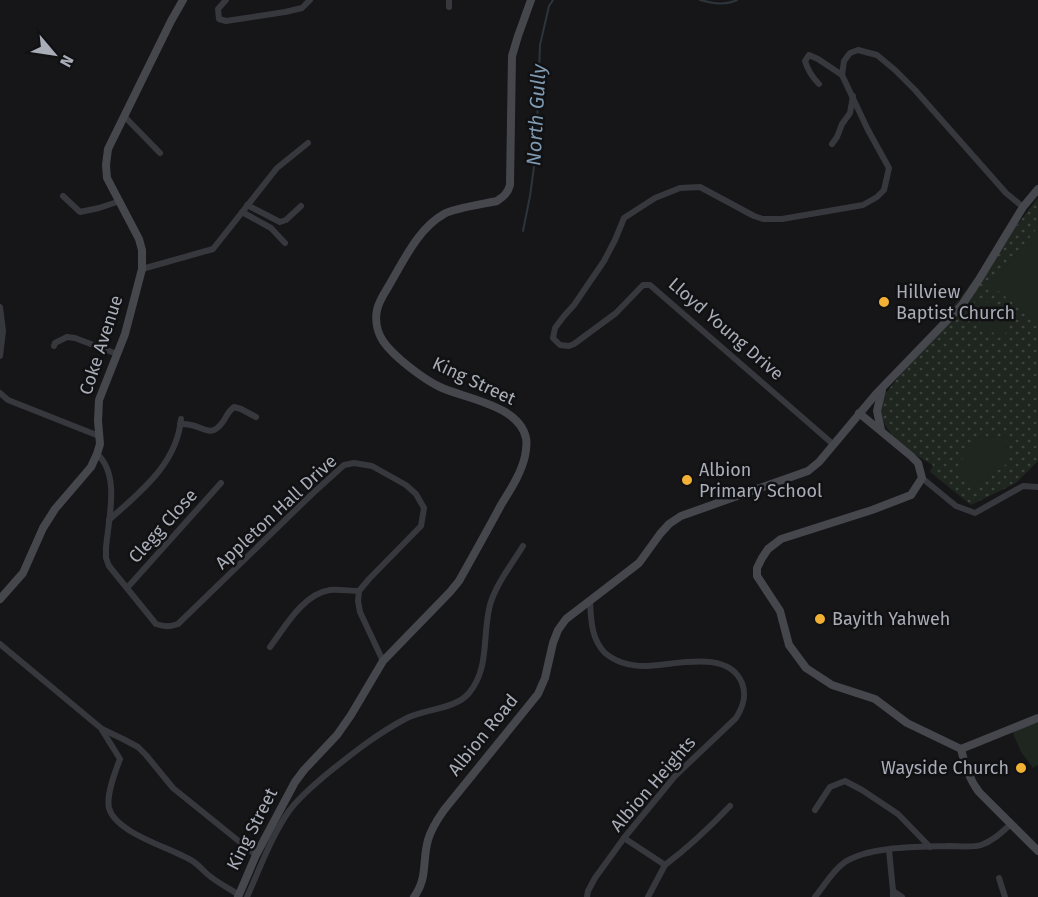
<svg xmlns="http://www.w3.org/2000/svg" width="1038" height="897" viewBox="0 0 1038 897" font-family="'Fira Sans',sans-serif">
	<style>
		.grass { fill: url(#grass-dots) }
		.park { fill: #1e261f }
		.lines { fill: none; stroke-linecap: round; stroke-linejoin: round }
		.stream { stroke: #2c353c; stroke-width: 2 }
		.street { stroke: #37383d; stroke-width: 6 }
		.secondary { stroke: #45474d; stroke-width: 8 }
		.poi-dot { fill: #f2b134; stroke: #111113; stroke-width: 2 }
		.labels { text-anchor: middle; stroke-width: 5; stroke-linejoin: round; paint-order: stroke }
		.poi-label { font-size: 18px; fill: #a8adb8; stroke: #111113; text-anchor: start }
		.street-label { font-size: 18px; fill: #a8adb8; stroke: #111113 }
		.water-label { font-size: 20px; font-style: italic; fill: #7f9bb3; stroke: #111113 }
	</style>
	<defs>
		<pattern id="grass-dots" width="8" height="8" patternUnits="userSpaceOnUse" patternTransform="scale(1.5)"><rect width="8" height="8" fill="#1e261f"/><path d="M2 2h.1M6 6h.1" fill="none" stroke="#3c433d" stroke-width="1.8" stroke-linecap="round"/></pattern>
	</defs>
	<rect width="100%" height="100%" fill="#161618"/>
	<!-- grass -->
	<path class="grass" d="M 1038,198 L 1038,461 L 1016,483 L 971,505 L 930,472 L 933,465 C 914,455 883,435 881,412 C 881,406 884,399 886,393 Z"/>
	<!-- park -->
	<g class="park">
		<path d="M 1038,227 L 1038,323 L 991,285 Z"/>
		<path d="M 978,297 L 1014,317 L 1003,338 L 966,318 Z"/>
		<path d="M 1006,436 L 1008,463 L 975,486 L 957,467 L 976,438 Z"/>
		<path d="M 1038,720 L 1038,765 L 1033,768 L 1021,752 L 1012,731 Z"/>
	</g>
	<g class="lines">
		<!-- stream -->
		<g class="stream">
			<path d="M 700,0 C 713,3 724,6 737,0"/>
			<path d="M 523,231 L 530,196 L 536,152 L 540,45 L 549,6 L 553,0"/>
		</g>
		<!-- street -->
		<g class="street">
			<path d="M 226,0 L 218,9 L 219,19 L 226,21 L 285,12 L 302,8 L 310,0"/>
			<path d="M 449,0 L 449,7"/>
			<path d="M 819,84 C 812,77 808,71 805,61 L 809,55 L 818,59 L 842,75"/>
			<path d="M 124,116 L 160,153"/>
			<path d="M 832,144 L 837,137 L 842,124 L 850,113 L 853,96"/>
			<path d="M 63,196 L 80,212 L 99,208 L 120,201"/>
			<path d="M 247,205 L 280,222 L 286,220 L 301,206"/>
			<path d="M 242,212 L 271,228 L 285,243"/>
			<path d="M 142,269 L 213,249 L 277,168 L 308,143"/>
			<path d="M 0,307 L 3,331 L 0,356"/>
			<path d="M 54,346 L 55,343 L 67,337 L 75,338 L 117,354"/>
			<path d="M 0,393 L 8,400 L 99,436"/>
			<path d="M 180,424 C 184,424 187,424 191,425 C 203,427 211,438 222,423 C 227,417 227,412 234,407 L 241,409 L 256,417"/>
			<path d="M 834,445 L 650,285 L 643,285 L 616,313 L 574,344 L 569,346 L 560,345 L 553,338 L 555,328 L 564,316 L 574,305 L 604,261 L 615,240 L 624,218 L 655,198 L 680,188 L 700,187 L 754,216 L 763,219 L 782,219 L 863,205 L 877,197 L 884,190 L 889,168 L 868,130 L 842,75 L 844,61 L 850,53 L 858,50 L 877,55 L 895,70 L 915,90 L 1006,193 L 1023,207"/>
			<path d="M 97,454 C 121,475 108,521 106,548 L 106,558 L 109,566 L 156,624 C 165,627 170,627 178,624 L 312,494 L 344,465 L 354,463 L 372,466 L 406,485 L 416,494 L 424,508 L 421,526 L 369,579 L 359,591 L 358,601 L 360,612 L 383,661"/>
			<path d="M 922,478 L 956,506 L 975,513 L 1023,486 L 1038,487"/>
			<path d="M 109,520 C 140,492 177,464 181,419"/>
			<path d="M 127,588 L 221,483"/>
			<path d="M 0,644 L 102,729 L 123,739 L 138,747 L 146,755 L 173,788 L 256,855"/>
			<path d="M 270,647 C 285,627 303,594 330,590 C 339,589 350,591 359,591"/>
			<path d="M 102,730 L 120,759 C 115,772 106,795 109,808 C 116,834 173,848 194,862 C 200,866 205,873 211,877 C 220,884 230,889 239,895"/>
			<path d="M 815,810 L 830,787 L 845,781 L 862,790 L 898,814 L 930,847"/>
			<path d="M 624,838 L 665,865 L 648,897"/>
			<path d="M 889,850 L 893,891 L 893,897"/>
			<path d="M 665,865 C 689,847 710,827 730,806"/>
			<path d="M 999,878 L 1005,897"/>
			<path d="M 893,891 L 902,897"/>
			<path d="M 247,897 C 260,868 271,837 289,811 C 300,796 314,785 328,773 C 353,753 378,733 407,718 C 425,709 456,709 469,693 C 490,668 482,635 490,605 C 496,584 512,564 523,546"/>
			<path d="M 587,897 L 588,891 L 595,878 L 624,838 L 675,776 L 736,718 C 743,707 747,696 742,683 C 728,648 672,666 644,666 C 631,666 616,662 605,653 C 591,639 591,619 590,601"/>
			<path d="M 815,897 C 824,886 833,870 845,862 C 869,846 919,847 949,846 C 959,846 972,848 981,845 C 993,841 1002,832 1011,824"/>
		</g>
		<!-- secondary -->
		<g class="secondary">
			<path d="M 859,413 L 911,456 L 918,463 L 922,478 L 911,495 L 872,510 L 781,539 L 768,549 L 762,558 L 757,568 L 757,576 L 780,611 L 789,645 L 806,668 L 832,685 L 875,699 L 907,723 L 961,749 L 1038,718"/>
			<path d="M 881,430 L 877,411 L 882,390"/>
			<path d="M 0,599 L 23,573 L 43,528 L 55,509 L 91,467 L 97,454 L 100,444 L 98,421 L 99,400 L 125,334 L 142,269 L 142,250 L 139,239 L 107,178 L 106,165 L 108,149 L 171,21 L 183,0"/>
			<path d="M 961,749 C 965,765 969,779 979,792 L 1038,851"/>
			<path d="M 238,897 L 256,855 L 295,782 L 304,770 L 337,735 L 351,715 L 383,661 L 450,592 L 459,581 C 473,556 487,531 501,505 C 510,490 521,474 525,456 C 526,451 527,443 526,438 C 519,405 466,399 440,387 C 423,379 393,356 383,341 C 377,332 375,320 377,310 C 379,300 386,291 391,282 C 405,258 419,228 444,214 C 455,208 484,204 497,201 C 504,196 508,193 510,185 L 512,56 L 518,36 L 531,0"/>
			<path d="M 414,897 C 428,878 422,861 428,840 C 431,829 437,820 444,810 L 538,694 L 545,678 L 553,643 L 558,630 L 566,619 L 639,563 L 660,534 L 669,524 L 681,516 L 808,471 L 819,462 L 876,394 L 962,305 L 978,281 L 1023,207 L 1038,189"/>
		</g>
	</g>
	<!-- markers -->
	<g class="poi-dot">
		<circle cx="884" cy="302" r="6"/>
		<circle cx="687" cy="480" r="6"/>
		<circle cx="820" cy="619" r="6"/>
		<circle cx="1021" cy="768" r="6"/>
	</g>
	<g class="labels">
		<!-- poi labels -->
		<g class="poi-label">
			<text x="896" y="298">Hillview<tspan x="896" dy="21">Baptist Church</tspan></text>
			<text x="699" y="476">Albion<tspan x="699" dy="21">Primary School</tspan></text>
			<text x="832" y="625">Bayith Yahweh</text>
			<text x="1009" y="774" text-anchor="end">Wayside Church</text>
		</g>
		<!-- street labels -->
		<g class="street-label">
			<text transform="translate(726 329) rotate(41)" y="6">Lloyd Young Drive</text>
			<text transform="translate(101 345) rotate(-72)" y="6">Coke Avenue</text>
			<text transform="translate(474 381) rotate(25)" y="6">King Street</text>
			<text transform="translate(276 512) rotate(-43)" y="6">Appleton Hall Drive</text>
			<text transform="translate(163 526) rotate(-48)" y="6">Clegg Close</text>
			<text transform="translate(483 735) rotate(-51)" y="6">Albion Road</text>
			<text transform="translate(653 784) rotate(-49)" y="6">Albion Heights</text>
			<text transform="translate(252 829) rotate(-63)" y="6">King Street</text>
		</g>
		<!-- water labels -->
		<g class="water-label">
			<text transform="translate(536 115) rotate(-87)" y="7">North Gully</text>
		</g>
	</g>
	<!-- north arrow -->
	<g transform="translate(54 54) rotate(119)" stroke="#111113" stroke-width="4.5" paint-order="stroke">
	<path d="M0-4.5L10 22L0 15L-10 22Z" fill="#a8adb8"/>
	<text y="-9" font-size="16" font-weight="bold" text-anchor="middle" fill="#a8adb8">N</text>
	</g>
</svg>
